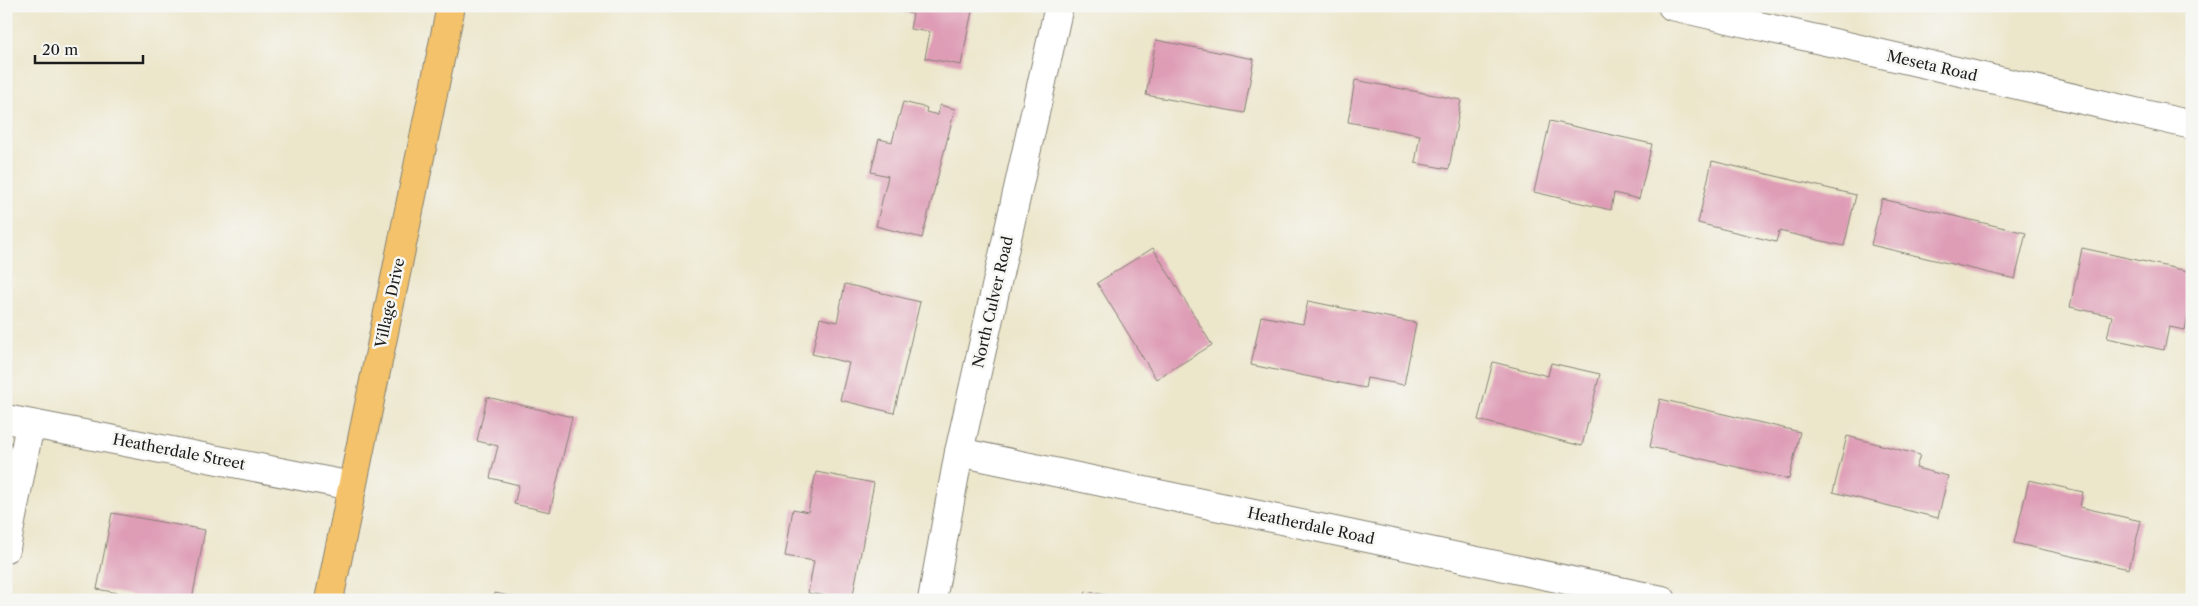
<svg xmlns="http://www.w3.org/2000/svg" width="2198" height="606" viewBox="0 0 2198 606" font-family="'Libre Caslon Text',serif">
	<style>
		.building { fill: #de9cb5 }
		.lines { fill: none; stroke-linecap: round; stroke-linejoin: round }
		.minor-casing { stroke: #848174; stroke-width: 30 }
		.major-casing { stroke: #848174; stroke-width: 30 }
		.minor { stroke: #fff; stroke-width: 28 }
		.major { stroke: #f3c26a; stroke-width: 28 }
		.labels { text-anchor: middle; stroke-width: 5; stroke-linejoin: round; paint-order: stroke }
		.street-label { font-size: 15px; fill: #1c1c1c; stroke: #f6f6f2 }
	</style>
	<rect width="100%" height="100%" fill="#f6f6f2"/>
	<filter id="ink" filterUnits="userSpaceOnUse"><feTurbulence type="fractalNoise" baseFrequency=".02" numOctaves="2"/><feDisplacementMap in="SourceGraphic" scale="10" xChannelSelector="R" yChannelSelector="G"/><feConvolveMatrix kernelMatrix="1 2 1 2 8 2 1 2 1" color-interpolation-filters="sRGB"/></filter>
	<filter id="wash" filterUnits="userSpaceOnUse"><feTurbulence type="fractalNoise" baseFrequency=".0096" numOctaves="4" result="noise"/><feDisplacementMap in="SourceGraphic" scale="20" xChannelSelector="R" yChannelSelector="G"/><feGaussianBlur stdDeviation="1.12" result="paint"/><feColorMatrix in="noise" values="0 0 0 0 0 0 0 0 0 0 0 0 0 0 0 0 0 1.4 0 .05"/><feComposite in="paint" operator="in"/></filter>
	<g filter="url(#wash)">
		<rect width="100%" height="100%" fill="#ece6cb"/>
		<g id="blocks">
			<!-- building -->
			<g class="building">
				<path d="M 900,6 L 973,6 L 961,65 L 925,58 L 930,32 L 910,29 L 913,14 L 898,11 Z"/>
				<path d="M 1156,40 L 1254,59 L 1244,113 L 1146,95 Z"/>
				<path d="M 1355,80 L 1461,100 L 1449,169 L 1415,163 L 1420,135 L 1348,122 Z"/>
				<path d="M 903,102 L 927,108 L 926,112 L 938,115 L 940,105 L 955,109 L 922,238 L 876,226 L 888,176 L 871,172 L 879,139 L 892,142 Z"/>
				<path d="M 1550,121 L 1652,144 L 1639,199 L 1614,193 L 1611,210 L 1534,192 Z"/>
				<path d="M 1712,161 L 1856,195 L 1844,246 L 1779,231 L 1776,242 L 1698,223 Z"/>
				<path d="M 1882,199 L 2026,233 L 2015,279 L 1871,245 Z"/>
				<path d="M 1153,248 L 1212,345 L 1156,379 L 1097,283 Z"/>
				<path d="M 2082,248 L 2192,272 L 2192,296 L 2185,330 L 2169,327 L 2164,350 L 2107,338 L 2112,316 L 2070,307 Z"/>
				<path d="M 845,284 L 920,302 L 894,413 L 840,400 L 849,363 L 812,354 L 820,318 L 837,322 Z"/>
				<path d="M 1308,301 L 1416,323 L 1404,385 L 1367,378 L 1365,388 L 1251,365 L 1261,316 L 1303,324 Z"/>
				<path d="M 1493,362 L 1548,376 L 1551,363 L 1600,374 L 1582,446 L 1478,420 Z"/>
				<path d="M 487,397 L 572,417 L 550,512 L 514,504 L 519,485 L 490,478 L 498,446 L 477,441 Z"/>
				<path d="M 1660,399 L 1800,432 L 1789,479 L 1650,447 Z"/>
				<path d="M 1847,436 L 1920,455 L 1916,468 L 1948,476 L 1938,518 L 1833,492 Z"/>
				<path d="M 816,472 L 874,483 L 852,600 L 808,593 L 814,561 L 785,556 L 793,509 L 808,512 Z"/>
				<path d="M 2029,480 L 2083,492 L 2080,507 L 2141,521 L 2129,569 L 2014,543 Z"/>
				<path d="M 112,513 L 205,530 L 192,600 L 154,600 L 97,589 Z"/>
				<path d="M 1086,591 L 1124,599 L 1124,600 L 1084,600 Z"/>
				<path d="M 495,593 L 523,599 L 523,600 L 494,600 Z"/>
			</g>
		</g>
	</g>
	<g filter="url(#ink)">
		<use href="#blocks" fill-opacity="0" stroke="#848174" stroke-width="1"/>
		<g class="lines">
			<defs>
				<g id="minor">
					<path d="M 1672,6 L 2192,125"/>
					<path d="M 6,419 L 352,486"/>
					<path d="M 959,452 L 1662,600"/>
					<path d="M 6,548 L 30,424"/>
					<path d="M 932,600 L 959,452 L 1059,6"/>
				</g>
				<path id="major" d="M 329,600 L 451,6"/>
			</defs>
			<!-- minor casing -->
			<use href="#minor" class="minor-casing"/>
			<!-- major casing -->
			<use href="#major" class="major-casing"/>
			<!-- minor -->
			<use href="#minor" class="minor"/>
			<!-- major -->
			<use href="#major" class="major"/>
		</g>
	</g>
	<g class="labels">
		<!-- street labels -->
		<g class="street-label">
			<text transform="translate(1932 66) rotate(13)" y="5">Meseta Road</text>
			<text transform="translate(993 302) rotate(-77)" y="5">North Culver Road</text>
			<text transform="translate(390 303) rotate(-78)" y="5">Village Drive</text>
			<text transform="translate(179 452) rotate(11)" y="5">Heatherdale Street</text>
			<text transform="translate(1311 526) rotate(12)" y="5">Heatherdale Road</text>
		</g>
	</g>
	<!-- margin -->
	<rect width="2198" height="606" fill="none" stroke="#f6f6f2" stroke-width="25"/>
	<!-- scale -->
	<path d="M35 55v8h108v-8" fill="none" stroke="#1c1c1c" stroke-width="2.5"/>
	<text x="42" y="55" font-size="15" fill="#1c1c1c" stroke="#f6f6f2" stroke-width="4" paint-order="stroke">20 m</text>
</svg>
